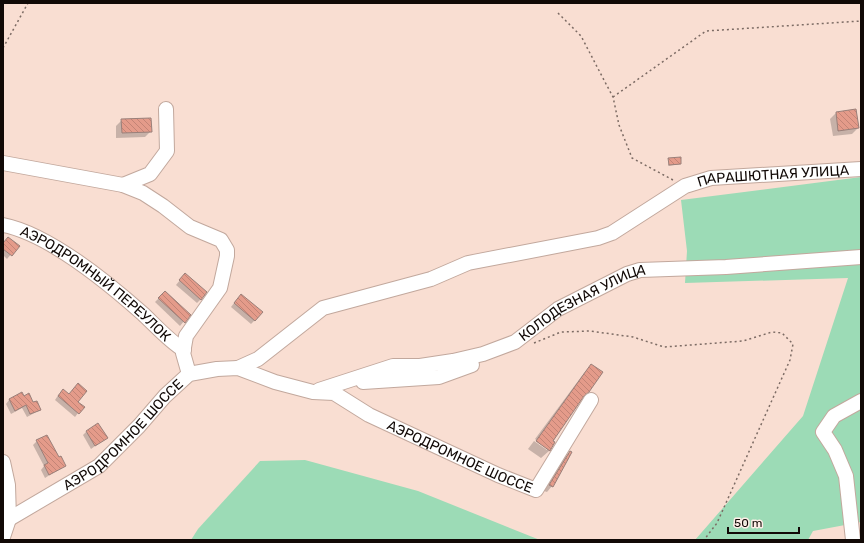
<svg xmlns="http://www.w3.org/2000/svg" width="864" height="543" viewBox="0 0 864 543" font-family="Rubik,sans-serif">
	<style>
		.green { fill: #9cdbb6 }
		.shadow { fill: #0003 }
		.building { fill: url(#building-back-hatch); stroke: #9a807a }
		.lines { fill: none; stroke-linecap: round; stroke-linejoin: round }
		.minor-casing { stroke: #c2a89d; stroke-width: 16 }
		.path { stroke: #7c6b64; stroke-width: 1.5; stroke-dasharray: 2 3; stroke-linecap: butt }
		.minor { stroke: #fff; stroke-width: 14 }
		.labels { text-anchor: middle; stroke-width: 3; stroke-linejoin: round; paint-order: stroke }
		.street-label { font-size: 14px; fill: #110906; stroke: #feeee7 }
	</style>
	<defs>
		<pattern id="building-back-hatch" width="6" height="6" patternUnits="userSpaceOnUse"><rect width="6" height="6" fill="#e49b8a"/><path d="M-1 5l2 2M0 0l6 6M5-1l2 2" fill="none" stroke="#c38476"/></pattern>
	</defs>
	<rect width="100%" height="100%" fill="#f9ded2"/>
	<!-- green -->
	<g class="green">
		<path d="M 861,177 L 861,522 L 813,531 L 808,540 L 695,540 L 803,416 L 848,278 L 685,283 L 687,251 L 681,200 Z"/>
		<path d="M 305,460 L 418,491 L 540,540 L 191,540 L 198,529 L 260,461 Z"/>
	</g>
	<!-- shadow -->
	<g class="shadow">
		<path d="M 856,110 L 858,128 L 852,134 L 833,136 L 830,119 L 836,113 Z"/>
		<path d="M 122,120 L 151,131 L 145,137 L 116,138 L 116,126 Z"/>
		<path d="M 669,159 L 680,164 L 668,166 Z"/>
		<path d="M 3,244 L 18,246 L 7,259 L 3,255 Z"/>
		<path d="M 185,274 L 201,299 L 197,303 L 176,285 Z"/>
		<path d="M 165,292 L 189,315 L 180,326 L 155,302 Z"/>
		<path d="M 237,299 L 255,320 L 251,324 L 231,307 Z"/>
		<path d="M 591,365 L 580,400 L 552,442 L 554,443 L 549,451 L 541,458 L 528,449 L 534,441 L 547,450 L 547,448 L 535,439 L 584,373 Z"/>
		<path d="M 59,394 L 76,402 L 78,413 L 75,417 L 55,400 Z"/>
		<path d="M 9,400 L 33,404 L 40,410 L 27,417 L 22,408 L 11,414 L 6,404 Z"/>
		<path d="M 86,432 L 106,438 L 91,449 L 83,435 Z"/>
		<path d="M 37,441 L 65,465 L 45,478 L 41,470 L 44,466 L 33,445 Z"/>
		<path d="M 570,452 L 552,486 L 547,492 L 544,491 L 564,458 Z"/>
	</g>
	<!-- building -->
	<g class="building">
		<path d="M 856,109 L 859,128 L 838,131 L 836,112 Z"/>
		<path d="M 151,118 L 152,132 L 122,133 L 121,119 Z"/>
		<path d="M 681,157 L 681,164 L 669,165 L 668,158 Z"/>
		<path d="M 8,237 L 20,246 L 12,256 L 3,249 L 3,243 Z"/>
		<path d="M 185,273 L 207,292 L 201,300 L 179,280 Z"/>
		<path d="M 165,291 L 191,315 L 185,323 L 158,298 Z"/>
		<path d="M 241,294 L 263,312 L 255,321 L 234,303 Z"/>
		<path d="M 591,364 L 603,372 L 589,392 L 584,396 L 553,441 L 555,442 L 550,451 L 536,441 Z"/>
		<path d="M 78,383 L 87,391 L 78,402 L 85,407 L 79,414 L 58,396 L 63,389 L 69,394 Z"/>
		<path d="M 22,392 L 24,396 L 29,393 L 33,402 L 37,401 L 41,410 L 30,414 L 26,405 L 15,411 L 9,399 Z"/>
		<path d="M 98,423 L 108,438 L 95,446 L 86,431 Z"/>
		<path d="M 47,435 L 59,457 L 61,456 L 66,466 L 49,475 L 44,465 L 48,463 L 36,440 Z"/>
		<path d="M 570,451 L 572,452 L 553,487 L 549,485 Z"/>
	</g>
	<g class="lines">
		<defs>
			<g id="minor">
				<path d="M 3,163 L 123,185 L 143,193 L 163,206 L 190,227 L 221,240 L 227,250 L 227,256 L 220,288 L 186,336 L 183,353 L 189,374"/>
				<path d="M 123,185 L 150,174 L 167,151 L 166,109"/>
				<path id="s1" d="M 3,225 C 49,234 107,282 142,313 C 154,324 170,342 184,350"/>
				<path id="s2" d="M 238,368 L 258,359 L 323,308 L 431,279 L 468,263 L 598,238 L 612,233 L 685,186 L 711,178 L 861,169"/>
				<path d="M 363,382 L 439,377 L 472,365"/>
				<path id="s3" d="M 319,390 L 393,366 L 420,366 L 453,361 L 483,354 L 515,342 L 558,309 L 627,274 L 640,270 L 726,267 L 861,257"/>
				<path d="M 3,462 L 8,485 L 9,519 L 3,537"/>
				<path id="s4" d="M 9,519 L 99,466 L 139,426 L 165,396 L 189,374 L 217,369 L 238,368 L 275,382 L 313,392 L 334,393 L 369,415 L 498,475 L 536,490 L 591,400"/>
				<path d="M 853,540 L 846,476 L 835,450 L 823,432 L 834,416 L 861,401"/>
			</g>
		</defs>
		<!-- minor casing -->
		<use href="#minor" class="minor-casing"/>
		<!-- path -->
		<g class="path">
			<path d="M 558,13 L 581,36 L 605,82 L 613,97 L 619,125 L 632,158 L 673,180"/>
			<path d="M 3,48 L 28,3"/>
			<path d="M 613,97 L 706,31 L 861,21"/>
			<path d="M 534,343 L 561,332 L 590,331 L 633,337 L 664,347 L 743,341 L 772,332 L 782,333 L 793,344 L 790,360 L 717,523 L 704,540"/>
		</g>
		<!-- minor -->
		<use href="#minor" class="minor"/>
	</g>
	<g class="labels">
		<!-- street labels -->
		<g class="street-label">
			<text dy="5" stroke="none"><textPath href="#s2" startOffset="580">ПАРАШЮТНАЯ УЛИЦА</textPath></text>
			<text dy="5" stroke="none"><textPath href="#s1" startOffset="111">АЭРОДРОМНЫЙ ПЕРЕУЛОК</textPath></text>
			<text dy="5" stroke="none"><textPath href="#s3" startOffset="282">КОЛОДЕЗНАЯ УЛИЦА</textPath></text>
			<text dy="5" stroke="none"><textPath href="#s4" startOffset="143">АЭРОДРОМНОЕ ШОССЕ</textPath></text>
			<text dy="5" stroke="none"><textPath href="#s4" startOffset="524">АЭРОДРОМНОЕ ШОССЕ</textPath></text>
		</g>
	</g>
	<!-- border -->
	<rect width="864" height="543" fill="none" stroke="#110906" stroke-width="8"/>
	<!-- scale -->
	<path d="M728 527v6h71v-6" fill="none" stroke="#110906" stroke-width="2"/>
	<text x="734" y="527" font-size="12" fill="#110906" stroke="#feeee7" stroke-width="3" paint-order="stroke">50 m</text>
</svg>
